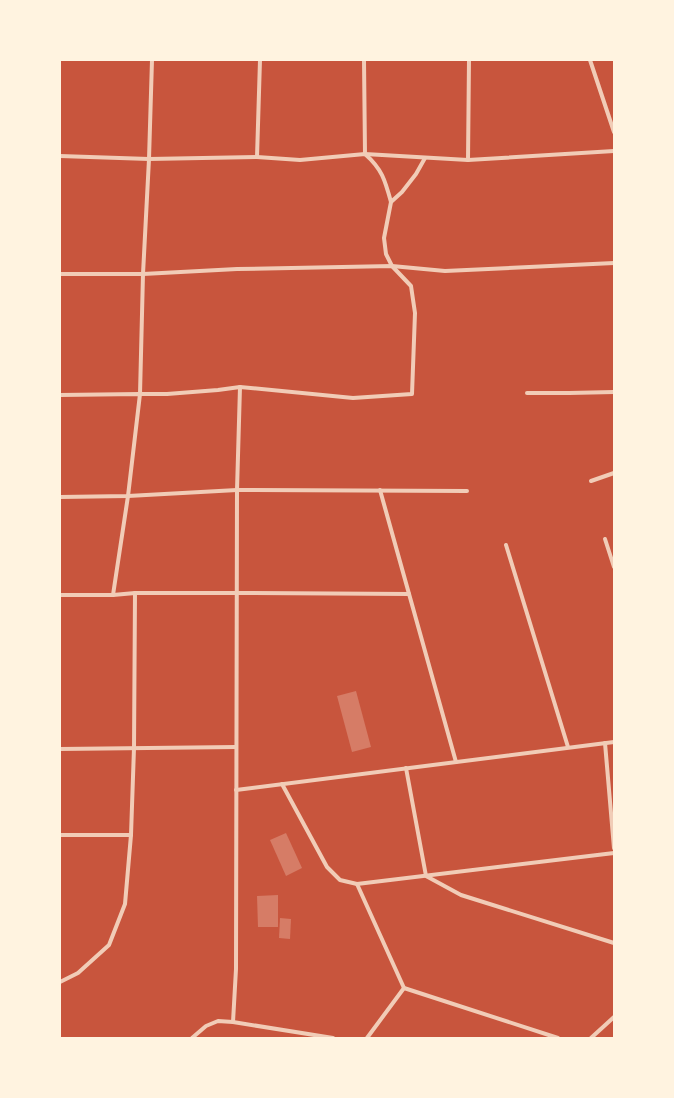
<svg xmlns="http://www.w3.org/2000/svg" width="674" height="1098" viewBox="0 0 674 1098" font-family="'Libre Baskerville',serif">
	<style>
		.building { fill: #d67c66 }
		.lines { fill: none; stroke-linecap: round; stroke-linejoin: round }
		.minor { stroke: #f1ccb7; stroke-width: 4 }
	</style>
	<rect width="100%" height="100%" fill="#c8553d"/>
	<!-- building -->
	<g class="building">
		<path d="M 356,691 L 371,747 L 352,752 L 337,696 Z"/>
		<path d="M 286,833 L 302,868 L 286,876 L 270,840 Z"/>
		<path d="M 278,895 L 278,927 L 258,927 L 257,896 Z"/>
		<path d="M 280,918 L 291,919 L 290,939 L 279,938 Z"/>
	</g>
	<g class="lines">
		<!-- minor -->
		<g class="minor">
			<path d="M 152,60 L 149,159 L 143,274 L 140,394 L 167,394 L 218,390 L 240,387 L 353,398 L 412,394 L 415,313 L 411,286 L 392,266 L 386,254 L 384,238 L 391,202 L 402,192 L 416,174 L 425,158"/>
			<path d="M 364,60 L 365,154 C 382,169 385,180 391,202"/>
			<path d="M 590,60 L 614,132"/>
			<path d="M 60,156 L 149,159 L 257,157 L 300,160 L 365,154 L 468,160 L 614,151"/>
			<path d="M 257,157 L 260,60"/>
			<path d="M 468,160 L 469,60"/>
			<path d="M 60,274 L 143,274 L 237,269 L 392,266 L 445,271 L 614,263"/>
			<path d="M 527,393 L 569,393 L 614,392"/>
			<path d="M 60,395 L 140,394 L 128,496 L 113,595"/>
			<path d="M 591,481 L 614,473"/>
			<path d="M 380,490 L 456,762"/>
			<path d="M 60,497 L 128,496 L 237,490 L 467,491"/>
			<path d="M 605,539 L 614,567"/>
			<path d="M 506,545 L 568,747"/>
			<path d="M 60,595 L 113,595 L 135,593 L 237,593 L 409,594"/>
			<path d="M 605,743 L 614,848"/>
			<path d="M 60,749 L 236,747"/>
			<path d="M 406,768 L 426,876 L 461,895 L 614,943"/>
			<path d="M 282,784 L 327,867 L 340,880 L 357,884 L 614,853"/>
			<path d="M 236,790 L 614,742"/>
			<path d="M 60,835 L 131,835"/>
			<path d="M 357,884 L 404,988 L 558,1038"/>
			<path d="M 60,982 L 78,973 L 109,945 L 125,904 L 131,835 L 134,748 L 135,593"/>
			<path d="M 233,1022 L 236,969 L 237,490 L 240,387"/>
			<path d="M 192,1038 L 206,1026 L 218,1021 L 233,1022 L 333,1038"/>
			<path d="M 367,1038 L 404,988"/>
			<path d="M 591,1038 L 614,1017"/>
		</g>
	</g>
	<!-- border -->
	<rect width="674" height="1098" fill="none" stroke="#fff3e0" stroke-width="122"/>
</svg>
